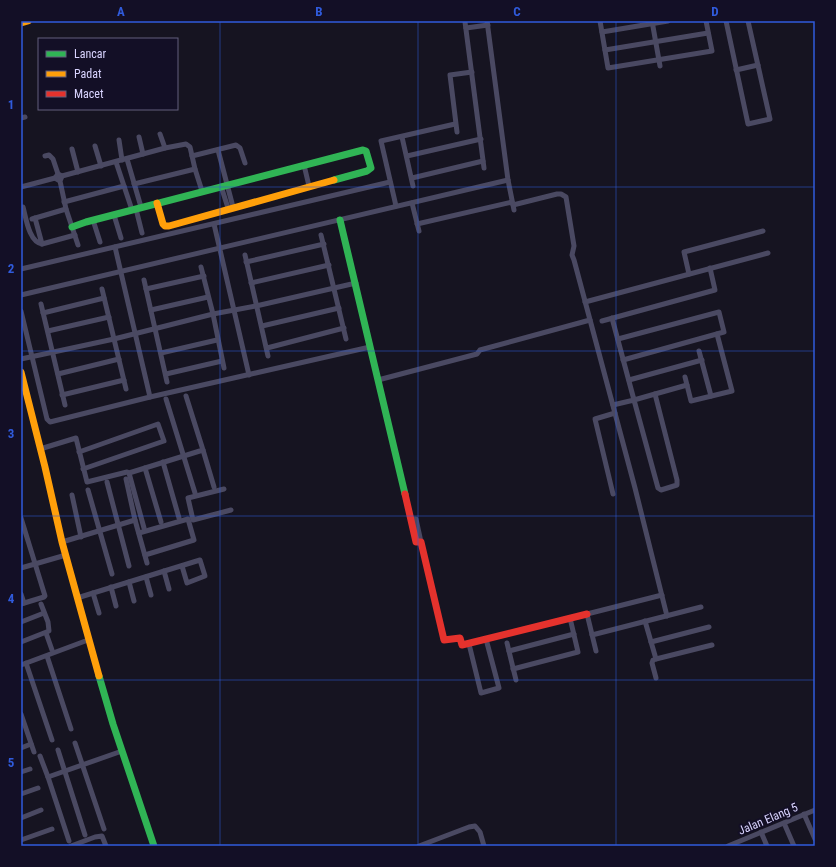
<svg xmlns="http://www.w3.org/2000/svg" width="836" height="867" viewBox="0 0 836 867" font-family="'Roboto Condensed',sans-serif">
	<style>
		.lines { fill: none; stroke-linecap: round; stroke-linejoin: round }
		.street { stroke: #4a4962; stroke-width: 5 }
		.fast { stroke: #30b455; stroke-width: 7 }
		.slow { stroke: #ff9f0a; stroke-width: 7 }
		.jam { stroke: #e5322d; stroke-width: 7 }
		.grid { fill: none; stroke: #305bdc; stroke-width: 1; stroke-opacity: 0.55 }
		.labels { text-anchor: middle; stroke-width: 4; stroke-linejoin: round; paint-order: stroke }
		.street-label { font-size: 12px; fill: #d9d4ff; stroke: #130f26 }
		.neatline { fill: none; stroke: #305bdc; stroke-width: 1.5 }
		.grid-label { font-size: 13px; text-anchor: middle; font-weight: bold; fill: #305bdc }
	</style>
	<rect width="100%" height="100%" fill="#161421"/>
	<g class="lines">
		<!-- street -->
		<g class="street">
			<path d="M 487,21 L 508,180 L 514,210"/>
			<path d="M 600,21 L 608,68 L 712,51 L 706,21"/>
			<path d="M 652,21 L 660,66"/>
			<path d="M 726,21 L 748,124 L 770,119 L 748,21"/>
			<path d="M 465,22 L 484,168"/>
			<path d="M 466,28 L 488,25"/>
			<path d="M 602,32 L 668,21"/>
			<path d="M 605,50 L 708,33"/>
			<path d="M 736,70 L 758,65"/>
			<path d="M 21,118 L 25,117"/>
			<path d="M 457,132 L 450,75 L 472,72"/>
			<path d="M 160,134 L 165,148"/>
			<path d="M 139,137 L 143,154"/>
			<path d="M 402,137 L 413,186"/>
			<path d="M 119,140 L 122,160"/>
			<path d="M 95,146 L 101,166"/>
			<path d="M 72,149 L 78,172"/>
			<path d="M 218,150 L 233,207"/>
			<path d="M 45,156 L 49,155 L 53,159 L 58,174"/>
			<path d="M 192,156 L 236,145 L 240,148 L 245,163"/>
			<path d="M 407,156 L 481,139"/>
			<path d="M 127,159 L 141,207"/>
			<path d="M 116,162 L 132,210"/>
			<path d="M 304,165 L 309,186"/>
			<path d="M 62,176 L 165,148 L 186,144 L 190,147 L 195,169 L 202,191"/>
			<path d="M 412,178 L 483,161"/>
			<path d="M 60,181 L 62,176 L 58,174 L 55,178 L 60,181 L 66,209 L 78,245"/>
			<path d="M 134,184 L 195,169"/>
			<path d="M 221,186 L 228,208"/>
			<path d="M 21,187 L 55,178"/>
			<path d="M 64,202 L 124,186"/>
			<path d="M 412,203 L 419,231"/>
			<path d="M 513,205 L 557,194 L 561,194 L 566,197 L 574,246 L 572,255 L 574,260 L 635,488 L 667,616"/>
			<path d="M 396,206 L 381,141 L 455,124"/>
			<path d="M 23,207 C 26,218 29,242 42,244 L 35,218"/>
			<path d="M 136,209 L 142,233"/>
			<path d="M 114,215 L 121,238"/>
			<path d="M 32,219 L 66,209"/>
			<path d="M 93,220 L 100,242"/>
			<path d="M 214,224 L 249,375"/>
			<path d="M 417,224 L 512,202"/>
			<path d="M 321,235 L 346,339"/>
			<path d="M 42,244 L 75,235"/>
			<path d="M 115,247 L 150,397"/>
			<path d="M 245,255 L 268,356"/>
			<path d="M 246,262 L 324,244"/>
			<path d="M 201,267 L 213,314 L 224,368"/>
			<path d="M 21,269 L 390,182"/>
			<path d="M 689,274 L 684,252 L 763,231"/>
			<path d="M 144,280 L 167,382"/>
			<path d="M 251,283 L 329,265"/>
			<path d="M 102,289 L 126,389"/>
			<path d="M 146,289 L 204,276"/>
			<path d="M 21,295 L 508,180"/>
			<path d="M 585,302 L 768,253"/>
			<path d="M 41,304 L 65,405"/>
			<path d="M 151,310 L 208,297"/>
			<path d="M 21,311 L 47,419 L 50,422 L 150,397 L 370,347"/>
			<path d="M 43,313 L 104,298"/>
			<path d="M 612,318 L 634,400 L 655,394 L 677,480 L 677,485 L 661,490 L 658,488 L 634,400 L 613,405"/>
			<path d="M 602,321 L 715,290 L 710,268"/>
			<path d="M 262,326 L 339,308"/>
			<path d="M 48,331 L 109,317"/>
			<path d="M 618,339 L 719,312 L 724,332 L 623,360"/>
			<path d="M 267,348 L 344,328"/>
			<path d="M 699,351 L 711,396"/>
			<path d="M 161,353 L 217,340"/>
			<path d="M 21,359 L 114,339 L 213,314 L 256,306 L 356,283"/>
			<path d="M 58,374 L 119,359"/>
			<path d="M 166,374 L 222,361"/>
			<path d="M 685,377 L 691,401 L 732,391 L 717,334"/>
			<path d="M 378,380 L 477,354 L 480,350 L 590,320"/>
			<path d="M 629,380 L 702,360"/>
			<path d="M 655,394 L 687,385"/>
			<path d="M 62,395 L 124,380"/>
			<path d="M 166,399 L 195,493"/>
			<path d="M 40,449 L 76,438 L 87,482 L 127,472 L 129,473 L 203,450 L 186,396"/>
			<path d="M 203,450 L 214,487"/>
			<path d="M 79,452 L 158,424 L 164,441 L 83,469"/>
			<path d="M 163,462 L 179,518"/>
			<path d="M 145,468 L 161,522"/>
			<path d="M 129,473 L 144,528"/>
			<path d="M 107,482 L 129,566"/>
			<path d="M 224,489 L 188,498 L 193,520 L 231,510"/>
			<path d="M 88,490 L 112,574"/>
			<path d="M 613,494 L 595,419 L 615,413"/>
			<path d="M 72,495 L 81,537"/>
			<path d="M 21,518 L 45,596 L 44,597 L 21,604"/>
			<path d="M 411,519 L 416,519 L 421,542"/>
			<path d="M 135,520 L 147,563"/>
			<path d="M 139,533 L 188,519 L 194,540 L 145,555"/>
			<path d="M 62,542 L 135,520 L 126,479"/>
			<path d="M 21,568 L 66,555"/>
			<path d="M 164,571 L 169,589"/>
			<path d="M 146,577 L 151,595"/>
			<path d="M 129,582 L 134,601"/>
			<path d="M 111,587 L 116,606"/>
			<path d="M 93,593 L 99,613"/>
			<path d="M 21,594 L 24,603"/>
			<path d="M 77,598 C 118,585 159,573 200,560 L 205,576 L 187,583 L 182,566"/>
			<path d="M 645,621 L 656,659 L 653,660 L 652,663 L 656,678"/>
			<path d="M 21,622 L 44,613"/>
			<path d="M 46,633 L 52,650"/>
			<path d="M 592,635 L 701,607"/>
			<path d="M 21,642 L 49,631 L 48,622 L 41,604"/>
			<path d="M 651,642 L 709,627"/>
			<path d="M 507,643 L 516,680"/>
			<path d="M 469,644 L 481,693 L 499,688 L 486,639"/>
			<path d="M 509,651 L 574,634"/>
			<path d="M 596,651 L 587,614 L 662,595"/>
			<path d="M 47,656 L 71,729"/>
			<path d="M 656,659 L 712,645"/>
			<path d="M 26,663 L 52,740"/>
			<path d="M 21,665 L 88,640"/>
			<path d="M 513,669 L 578,652 L 570,618"/>
			<path d="M 21,714 L 34,752"/>
			<path d="M 75,743 L 104,829"/>
			<path d="M 21,748 L 31,744"/>
			<path d="M 58,750 L 85,835"/>
			<path d="M 40,756 L 48,777"/>
			<path d="M 21,772 L 30,769"/>
			<path d="M 21,794 L 38,788"/>
			<path d="M 804,814 L 815,839"/>
			<path d="M 21,818 L 41,810"/>
			<path d="M 784,823 L 794,846"/>
			<path d="M 761,832 L 767,846"/>
			<path d="M 21,840 L 52,829"/>
			<path d="M 69,841 L 48,777 L 122,751"/>
			<path d="M 71,846 L 95,837 L 102,836 L 106,846"/>
			<path d="M 419,846 L 469,827 L 475,826 L 480,832 L 484,846"/>
			<path d="M 728,846 L 815,810"/>
		</g>
		<!-- fast -->
		<g class="fast">
			<path d="M 340,220 L 405,494"/>
			<path d="M 72,227 L 86,222 L 363,150 L 366,151 L 371,168 L 367,171 L 334,180"/>
			<path d="M 99,676 L 113,724 L 154,846"/>
		</g>
		<!-- slow -->
		<g class="slow">
			<path d="M 21,23 L 28,21"/>
			<path d="M 157,203 L 163,224 L 165,226 L 169,226 L 334,180"/>
			<path d="M 21,372 L 45,467 L 62,542 L 99,676"/>
		</g>
		<!-- jam -->
		<path class="jam" d="M 405,494 L 416,542 L 421,542 L 444,640 L 460,638 L 462,645 L 587,614"/>
	</g>
	<!-- grid -->
	<path class="grid" d="M 220,21 L 220,846M 418,21 L 418,846M 616,21 L 616,846M 21,187 L 815,187M 21,351 L 815,351M 21,516 L 815,516M 21,680 L 815,680"/>
	<g class="labels">
		<!-- street labels -->
		<g class="street-label">
			<text transform="translate(768 819) rotate(-23)" y="4">Jalan Elang 5</text>
		</g>
	</g>
	<!-- border -->
	<rect width="836" height="867" fill="none" stroke="#130f26" stroke-width="44"/>
	<!-- legend -->
	<rect x="38" y="38" width="140" height="72" fill="#130f26" stroke="#625e7d"/>
	<rect x="46" y="51" width="20" height="6" fill="#30b455" stroke="#625e7d"/>
	<text x="74" y="58" font-size="12" fill="#d9d4ff">Lancar</text>
	<rect x="46" y="71" width="20" height="6" fill="#ff9f0a" stroke="#625e7d"/>
	<text x="74" y="78" font-size="12" fill="#d9d4ff">Padat</text>
	<rect x="46" y="91" width="20" height="6" fill="#e5322d" stroke="#625e7d"/>
	<text x="74" y="98" font-size="12" fill="#d9d4ff">Macet</text>
	<rect x="22" y="22" width="792" height="823" class="neatline"/>
	<g class="grid-label">
		<text x="121" y="16">A</text>
		<text x="319" y="16">B</text>
		<text x="517" y="16">C</text>
		<text x="715" y="16">D</text>
		<text x="11" y="109">1</text>
		<text x="11" y="273">2</text>
		<text x="11" y="438">3</text>
		<text x="11" y="603">4</text>
		<text x="11" y="767">5</text>
	</g>
</svg>
